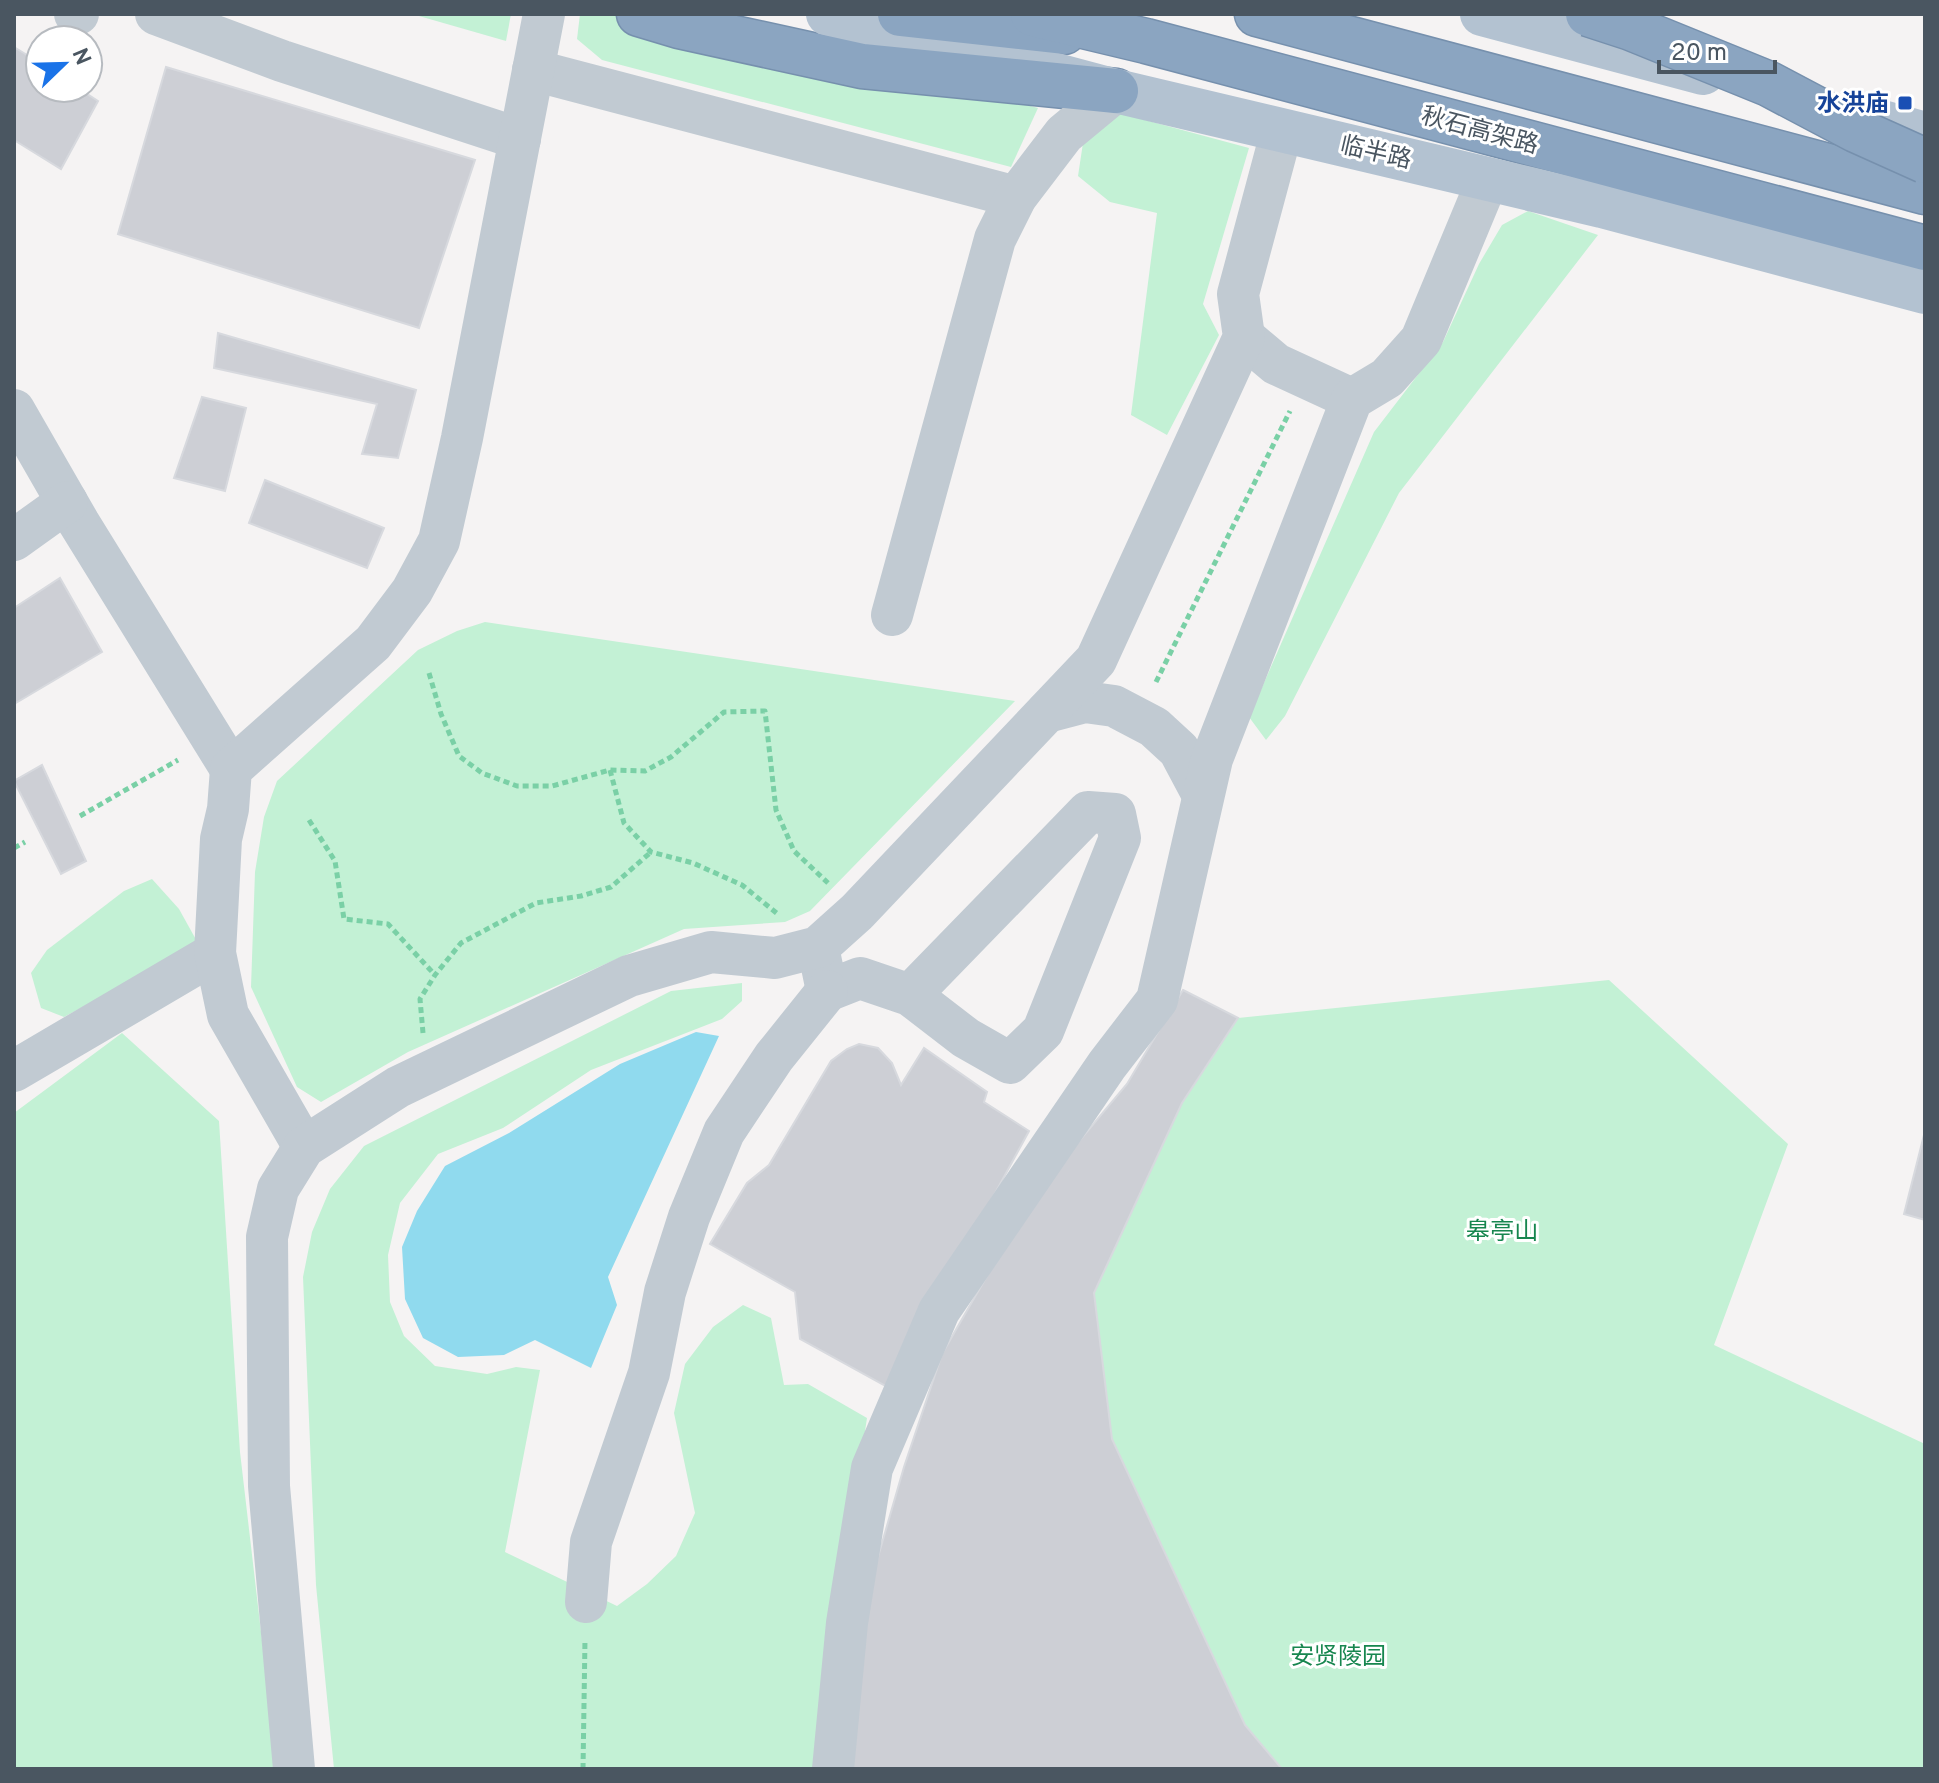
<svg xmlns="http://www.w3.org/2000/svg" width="1939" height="1783" viewBox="0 0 1939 1783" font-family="Overpass,'Noto Sans SC',sans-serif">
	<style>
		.green { fill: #c3f1d5 }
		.water { fill: #90daee }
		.building { fill: #cdcfd5; stroke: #d7d9de; stroke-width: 2 }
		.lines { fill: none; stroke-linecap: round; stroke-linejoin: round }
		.highway-casing { stroke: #7690ad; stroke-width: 47 }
		.path { stroke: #7ad0a6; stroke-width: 5; stroke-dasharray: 6 4; stroke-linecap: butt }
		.minor { stroke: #c1cad2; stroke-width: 42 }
		.major { stroke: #b3c2d1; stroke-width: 44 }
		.highway { stroke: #8ba5c1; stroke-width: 44 }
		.highway-bridge-casing { stroke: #7690ad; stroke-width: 47; stroke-linecap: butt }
		.highway-bridge { stroke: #8ba5c1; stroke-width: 44 }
		.transit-dot { fill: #1a4fb4; stroke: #fff; stroke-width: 3 }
		.labels { text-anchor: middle; stroke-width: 6; stroke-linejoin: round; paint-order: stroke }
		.transit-label { font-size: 24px; font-weight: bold; fill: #164399; stroke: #fff; text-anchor: end }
		.street-label { font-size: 24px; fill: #4a5661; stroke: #fff }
		.park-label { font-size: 24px; fill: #17864f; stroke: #fff }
	</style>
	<rect width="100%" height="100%" fill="#f5f3f3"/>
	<!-- green -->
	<g class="green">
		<path d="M 412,14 L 511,14 L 506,41 Z"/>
		<path d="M 580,14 L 698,14 L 1038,108 L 1011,167 L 602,60 L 577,39 Z"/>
		<path d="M 1119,113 L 1249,148 L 1203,304 L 1219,335 L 1167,435 L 1131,415 L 1157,213 L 1110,202 L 1078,176 L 1083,143 Z"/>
		<path d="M 1528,211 L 1598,235 L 1399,493 L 1285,716 L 1266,740 L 1249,717 L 1374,432 L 1443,342 L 1479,264 L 1502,225 Z"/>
		<path d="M 485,622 L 1015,701 L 810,911 L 785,922 L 684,929 L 408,1052 L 321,1102 L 297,1087 L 251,987 L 255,872 L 264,817 L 277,781 L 418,650 L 457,631 Z"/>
		<path d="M 152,879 L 179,909 L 199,945 L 64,1017 L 41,1008 L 31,973 L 47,950 L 124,891 Z"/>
		<path d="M 1609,980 L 1788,1144 L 1714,1345 L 1925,1444 L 1925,1769 L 1282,1769 L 1245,1725 L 1112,1439 L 1094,1293 L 1182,1103 L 1238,1018 Z"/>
		<path d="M 742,983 L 742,1001 L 722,1019 L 591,1070 L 503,1128 L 438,1154 L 400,1203 L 388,1255 L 390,1302 L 404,1336 L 435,1366 L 487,1374 L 516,1367 L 540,1370 L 505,1552 L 617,1606 L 647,1584 L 676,1556 L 695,1513 L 674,1413 L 685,1364 L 713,1327 L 743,1305 L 771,1318 L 784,1385 L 808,1384 L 867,1418 L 822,1716 L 820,1769 L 334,1769 L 316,1585 L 303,1277 L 312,1232 L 330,1189 L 364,1146 L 671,991 Z"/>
		<path d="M 122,1033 L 219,1121 L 240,1452 L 277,1769 L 14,1769 L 14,1113 Z"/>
	</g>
	<!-- water -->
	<path class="water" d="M 696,1032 L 719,1036 L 608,1277 L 617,1305 L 591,1368 L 535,1340 L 504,1355 L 458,1357 L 423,1338 L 405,1299 L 402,1247 L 417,1211 L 445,1166 L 509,1133 L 620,1064 Z"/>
	<!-- building -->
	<g class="building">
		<path d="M 14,47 L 40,63 L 40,88 L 78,88 L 98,101 L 61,169 L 14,140 Z"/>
		<path d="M 166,67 L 475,160 L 419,328 L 118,234 Z"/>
		<path d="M 218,333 L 416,390 L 398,458 L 362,454 L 377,404 L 214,368 Z"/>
		<path d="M 202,397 L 246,408 L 225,491 L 174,478 Z"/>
		<path d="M 265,480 L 384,528 L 367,568 L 249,523 Z"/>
		<path d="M 60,578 L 102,652 L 14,704 L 14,608 Z"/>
		<path d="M 42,765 L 86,861 L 61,874 L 14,781 Z"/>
		<path d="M 1183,990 L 1238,1018 L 1182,1103 L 1094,1293 L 1112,1439 L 1245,1725 L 1282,1769 L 841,1769 L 845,1671 L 904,1467 L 942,1354 L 1033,1196 L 1127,1084 Z"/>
		<path d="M 859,1044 L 878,1048 L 892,1063 L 901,1085 L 924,1048 L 987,1092 L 984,1102 L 1029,1131 L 889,1388 L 800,1339 L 795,1292 L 710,1244 L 747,1183 L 769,1165 L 831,1061 L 847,1049 Z"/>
		<path d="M 1925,1131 L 1925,1220 L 1904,1214 Z"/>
	</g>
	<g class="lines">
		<defs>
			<g id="highway">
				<path d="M 639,14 L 679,26 L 862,66 L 1116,91"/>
				<path d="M 900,14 L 1064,32"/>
				<path d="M 1033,14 L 1146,41 L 1925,248"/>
				<path d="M 1257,14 L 1925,192"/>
			</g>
		</defs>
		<!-- highway casing -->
		<use href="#highway" class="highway-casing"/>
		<!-- path -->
		<g class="path">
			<path d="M 429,673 L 441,714 L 459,756 L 482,773 L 517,786 L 552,786 L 610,770 L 645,771 L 671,757 L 724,712 L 765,711 L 776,810 L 794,851 L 828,883"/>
			<path d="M 1156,682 L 1290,411"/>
			<path d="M 610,770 L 624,823 L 651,852 L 693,863 L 742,885 L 779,915"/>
			<path d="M 80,816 L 178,760"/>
			<path d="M 309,820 L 335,861 L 344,919 L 388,924 L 435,975"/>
			<path d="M 14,848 L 25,842"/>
			<path d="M 423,1033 L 420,999 L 435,975 L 461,943 L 536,903 L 581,896 L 611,887 L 651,852"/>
			<path d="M 583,1769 L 585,1639"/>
		</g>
		<!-- minor -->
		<g class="minor">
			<path d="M 75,14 L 78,14"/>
			<path d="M 156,14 L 282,61 L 520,139"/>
			<path d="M 533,70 L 1016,197"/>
			<path d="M 1244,337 L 1276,364 L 1352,399"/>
			<path d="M 14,410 L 79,523 L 231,769"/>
			<path d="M 14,540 L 67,502"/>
			<path d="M 892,615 L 995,239 L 1016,197 L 1064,134 L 1116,91"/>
			<path d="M 1047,712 L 1085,702 L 1114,706 L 1154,727 L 1179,750 L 1203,795"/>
			<path d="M 818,947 L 827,991 L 860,978 L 910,995 L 966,1038 L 1010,1063 L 1043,1031 L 1120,838 L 1115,814 L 1088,812 L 910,995"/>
			<path d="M 14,1071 L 215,953"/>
			<path d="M 304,1147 L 228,1015 L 215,953 L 221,839 L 228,809 L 231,769 L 373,643 L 412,591 L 439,541 L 462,438 L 544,14"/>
			<path d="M 586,1602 L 591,1542 L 649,1373 L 665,1292 L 689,1217 L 724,1132 L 774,1057 L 827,991"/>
			<path d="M 294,1769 L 269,1486 L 267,1237 L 278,1189 L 304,1147 L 398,1087 L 629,976 L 711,952 L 775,958 L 818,947 L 857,912 L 1096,660 L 1244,337 L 1238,294 L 1282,130"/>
			<path d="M 833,1769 L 847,1623 L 872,1468 L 939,1311 L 1107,1065 L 1157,1000 L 1212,759 L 1352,399 L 1387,378 L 1421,340 L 1488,179"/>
		</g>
		<!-- major -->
		<g class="major">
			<path d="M 828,14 L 1116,91 L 1602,206 L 1925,292"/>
			<path d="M 1482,14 L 1703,73"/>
			<path d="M 1850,113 L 1925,134"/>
		</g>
		<!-- highway -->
		<use href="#highway" class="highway"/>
		<defs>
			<path id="highway-bridge" d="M 1588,14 L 1631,28 L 1769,84 L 1856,130 L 1925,161"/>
		</defs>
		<!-- highway-bridge casing -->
		<use href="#highway-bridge" class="highway-bridge-casing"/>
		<!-- highway-bridge -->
		<use href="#highway-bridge" class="highway-bridge"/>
	</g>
	<!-- markers -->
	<rect class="transit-dot" x="1897" y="95" width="16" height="16" rx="4"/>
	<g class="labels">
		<!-- transit labels -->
		<g class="transit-label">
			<text x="1889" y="111">水洪庙</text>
		</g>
		<!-- street labels -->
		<g class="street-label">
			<text transform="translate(1480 130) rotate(15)" y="8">秋石高架路</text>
			<text transform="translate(1376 152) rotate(13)" y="8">临半路</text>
		</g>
		<!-- park labels -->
		<g class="park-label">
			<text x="1502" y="1239">皋亭山</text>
			<text x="1338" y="1664">安贤陵园</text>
		</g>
	</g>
	<!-- border -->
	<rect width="1939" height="1783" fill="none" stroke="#4a5661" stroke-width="32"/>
	<!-- north arrow -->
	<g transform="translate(64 64) rotate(67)"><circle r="38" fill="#ffffff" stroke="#b7bbc0" stroke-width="2"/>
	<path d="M0-6L14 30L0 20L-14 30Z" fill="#1a73e8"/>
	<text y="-12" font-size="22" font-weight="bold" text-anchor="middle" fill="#4a5661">N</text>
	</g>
	<!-- scale -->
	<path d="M1659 60v12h116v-12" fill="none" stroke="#4a5661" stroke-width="4"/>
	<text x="1671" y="60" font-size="24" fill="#4a5661" stroke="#ffffff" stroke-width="6" paint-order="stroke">20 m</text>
</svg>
